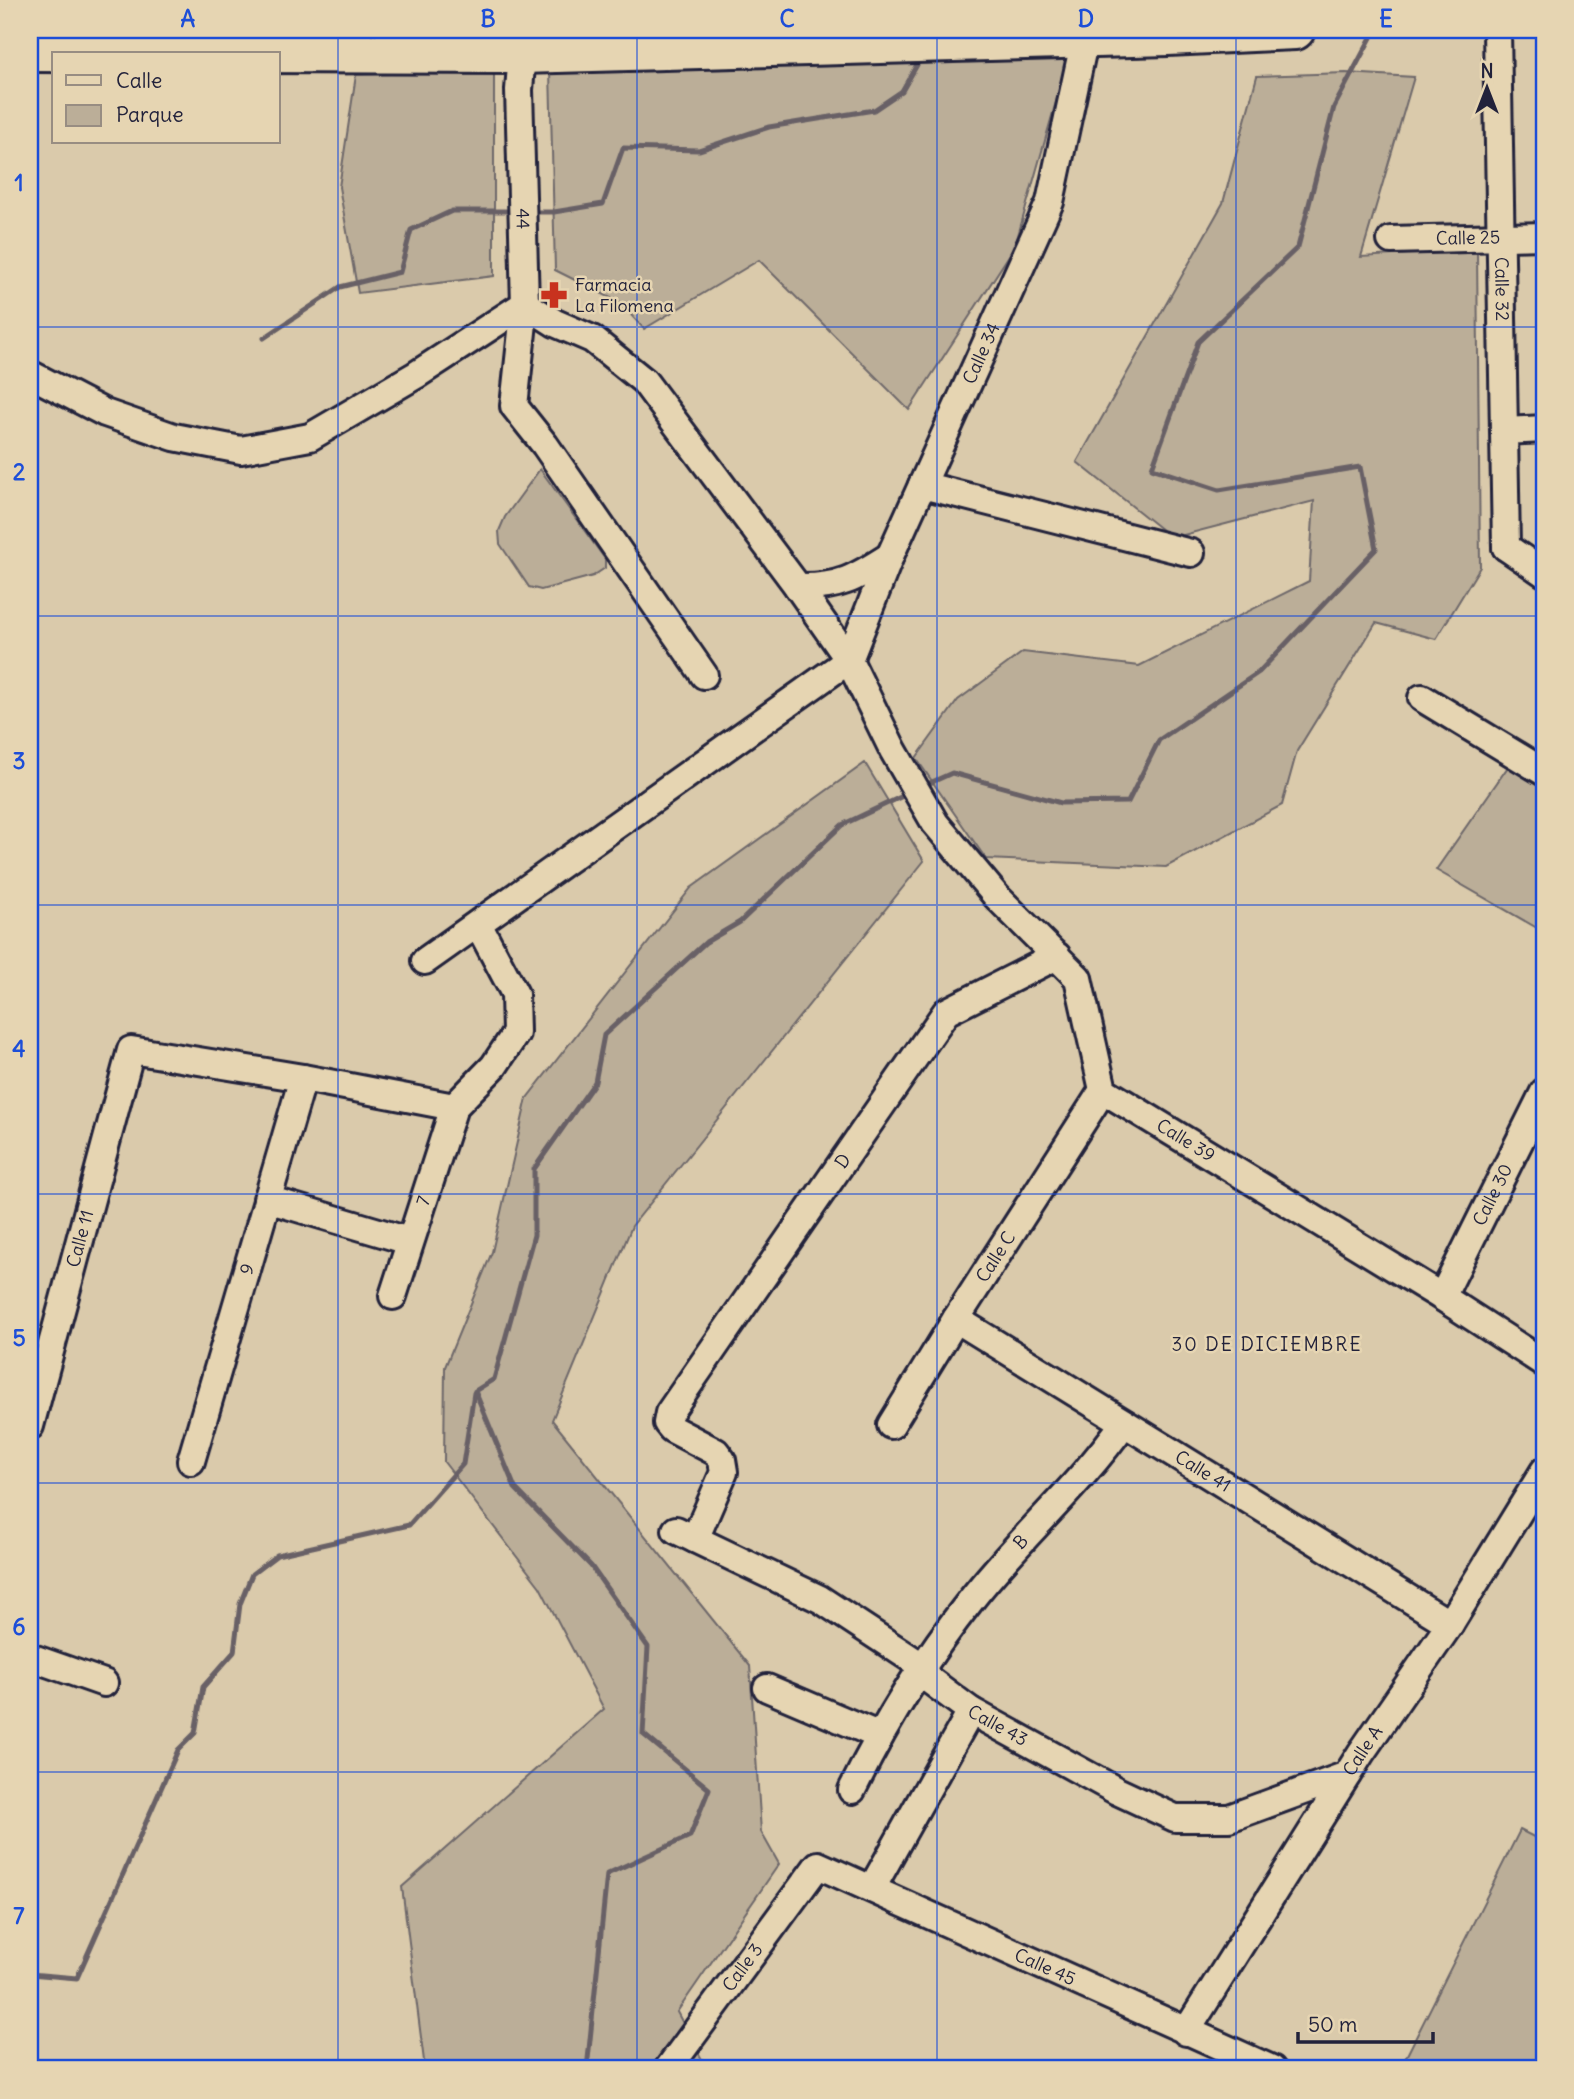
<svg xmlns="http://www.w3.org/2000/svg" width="1574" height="2099" viewBox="0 0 1574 2099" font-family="Delius,sans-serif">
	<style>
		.green { fill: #bbae98; stroke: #6e686a; stroke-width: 2 }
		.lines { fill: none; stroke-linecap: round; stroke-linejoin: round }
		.stream { stroke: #686166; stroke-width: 5 }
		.minor-casing { stroke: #22223b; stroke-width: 32 }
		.highway-casing { stroke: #22223b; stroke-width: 44 }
		.minor { stroke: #e6d5b2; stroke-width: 26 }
		.highway { stroke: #e6d5b2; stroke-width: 38 }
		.grid { fill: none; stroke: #1d4ed8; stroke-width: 2; stroke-opacity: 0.55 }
		.labels { text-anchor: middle; stroke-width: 5; stroke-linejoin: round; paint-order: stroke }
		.street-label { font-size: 18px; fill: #22223b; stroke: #e6d5b2 }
		.poi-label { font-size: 18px; fill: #22223b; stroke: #e6d5b2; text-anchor: start }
		.neighbourhood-label { font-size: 19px; letter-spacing: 2px; fill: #22223b; stroke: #e6d5b2 }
		.neatline { fill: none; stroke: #1d4ed8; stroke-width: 2.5 }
		.grid-label { font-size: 23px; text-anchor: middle; font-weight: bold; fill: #1d4ed8 }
	</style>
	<rect width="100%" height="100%" fill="#dacaab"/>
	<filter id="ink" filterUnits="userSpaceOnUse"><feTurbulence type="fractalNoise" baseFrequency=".0143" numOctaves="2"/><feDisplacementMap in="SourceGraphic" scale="14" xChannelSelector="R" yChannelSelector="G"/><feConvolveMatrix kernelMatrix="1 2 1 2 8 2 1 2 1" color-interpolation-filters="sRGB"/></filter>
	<g filter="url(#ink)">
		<!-- green -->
		<g class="green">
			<path d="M 1069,56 L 1015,246 L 909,410 L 759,260 L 644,329 L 619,302 L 555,270 L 550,70 Z"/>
			<path d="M 494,71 L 494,276 L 358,293 L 339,187 L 356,75 Z"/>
			<path d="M 1346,73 L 1414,77 L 1361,257 L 1477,250 L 1480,567 L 1436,639 L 1376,623 L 1297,751 L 1282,805 L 1166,867 L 986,859 L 916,758 L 958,700 L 1023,652 L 1139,666 L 1309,581 L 1314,501 L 1172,538 L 1077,462 L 1223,203 L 1257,76 Z"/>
			<path d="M 540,469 L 605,559 L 605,568 L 593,576 L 541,590 L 529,587 L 500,544 L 499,531 L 505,517 Z"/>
			<path d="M 865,763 L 924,861 L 632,1226 L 552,1420 L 750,1666 L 761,1832 L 779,1864 L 677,2012 L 707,2069 L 425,2069 L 402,1887 L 604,1709 L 540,1587 L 444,1462 L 445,1367 L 492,1252 L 527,1098 L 691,888 Z"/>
			<path d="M 1510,764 L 1544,787 L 1544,932 L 1436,870 Z"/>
			<path d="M 1520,1830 L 1544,1842 L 1544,2069 L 1400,2069 Z"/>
		</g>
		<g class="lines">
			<!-- stream -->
			<g class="stream">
				<path d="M 538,212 L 554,212 L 603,204 L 623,148 L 699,150 L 769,127 L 874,110 L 902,91 L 922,56"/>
				<path d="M 264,338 L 340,287 L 400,272 L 411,230 L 452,211 L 506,211"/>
				<path d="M 921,787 L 952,773 L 1061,803 L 1128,802 L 1159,740 L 1259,672 L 1376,549 L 1360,467 L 1219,490 L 1152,468 L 1198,342 L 1298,247 L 1334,107 L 1375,30"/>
				<path d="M 30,1974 L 77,1978 L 178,1750 L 195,1733 L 203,1687 L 234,1652 L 240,1604 L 252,1574 L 277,1555 L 409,1525 L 463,1464 L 474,1393"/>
				<path d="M 587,2069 L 607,1874 L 690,1836 L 709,1789 L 643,1734 L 648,1647 L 591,1566 L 515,1488 L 475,1391 L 494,1379 L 534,1235 L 534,1169 L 595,1082 L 604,1035 L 706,942 L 740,922 L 842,825 L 909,793"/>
			</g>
			<defs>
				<g id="minor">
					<path id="s1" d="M 524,30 L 519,90 L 525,304 L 514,406 L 545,445 L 704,675"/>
					<path id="s2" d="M 1497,30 L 1506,547"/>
					<path id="s3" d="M 1391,240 L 1544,236"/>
					<path id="s4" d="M 525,304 L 555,323 L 592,339 L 644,381 L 798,587 L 849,660 L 893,750 L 935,823 L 997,897 L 1078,978 L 1103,1090 L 1442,1297 L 1544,1363"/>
					<path d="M 30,374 L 105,413 L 174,437 L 241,450 L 310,437 L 416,375 L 525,304"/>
					<path d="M 1505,431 L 1544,429"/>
					<path d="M 922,485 L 1191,553"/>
					<path d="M 1506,547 L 1544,573"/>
					<path d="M 798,587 C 839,588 856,578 890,556"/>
					<path d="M 1422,698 L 1544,772"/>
					<path id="s5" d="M 425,961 L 849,660 L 890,556 L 1050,202 L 1085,38"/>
					<path d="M 267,1199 L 409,1241"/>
					<path id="s6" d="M 393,1296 L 454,1107 L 494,1066 L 516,1033 L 515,994 L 478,924"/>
					<path id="s7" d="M 1442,1297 L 1544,1092"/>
					<path id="s8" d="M 956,1319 L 1450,1624"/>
					<path id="s9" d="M 891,1425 L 956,1319 L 1103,1090"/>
					<path id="s10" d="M 30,1426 L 131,1050 L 303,1078 L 454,1107"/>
					<path id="s11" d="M 191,1461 L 303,1078"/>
					<path id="s12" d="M 676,1530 L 820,1599 L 922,1666 L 928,1679 L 971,1711 L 1117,1791 L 1175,1818 L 1229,1818 L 1347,1775"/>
					<path id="s13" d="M 695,1539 L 724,1472 L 722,1460 L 716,1452 L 672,1429 L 667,1423 L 669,1413 L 946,1012 L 1057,956"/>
					<path d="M 30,1657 L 104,1683"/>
					<path d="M 767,1688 L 880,1736"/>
					<path id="s14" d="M 852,1790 C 885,1723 925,1658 971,1600 C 1019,1538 1079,1487 1124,1423"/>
					<path d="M 872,1888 L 971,1711"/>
					<path id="s15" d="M 1186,2032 L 1361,1753 L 1450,1624 L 1544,1471"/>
					<path id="s16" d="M 668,2069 L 818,1865 L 1272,2069"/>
				</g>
				<path id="highway" d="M 30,52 L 521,54 L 1168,36 L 1295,30"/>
			</defs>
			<!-- minor casing -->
			<use href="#minor" class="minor-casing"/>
			<!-- highway casing -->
			<use href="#highway" class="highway-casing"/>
			<!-- minor -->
			<use href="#minor" class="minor"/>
			<!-- highway -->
			<use href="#highway" class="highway"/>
		</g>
	</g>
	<!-- grid -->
	<path class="grid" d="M 338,30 L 338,2069M 637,30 L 637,2069M 937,30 L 937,2069M 1236,30 L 1236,2069M 30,327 L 1544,327M 30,616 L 1544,616M 30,905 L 1544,905M 30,1194 L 1544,1194M 30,1483 L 1544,1483M 30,1772 L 1544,1772"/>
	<!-- icons -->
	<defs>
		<symbol id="pharmacy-bare" viewBox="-9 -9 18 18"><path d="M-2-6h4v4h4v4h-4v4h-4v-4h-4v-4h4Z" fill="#c8321e" stroke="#e6d5b2" stroke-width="2.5" paint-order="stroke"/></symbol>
	</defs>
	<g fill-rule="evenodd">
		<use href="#pharmacy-bare" x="535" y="276" width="38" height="38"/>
	</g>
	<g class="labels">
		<!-- street labels -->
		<g class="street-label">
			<text dy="6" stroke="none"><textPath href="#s1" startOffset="189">44</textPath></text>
			<text dy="6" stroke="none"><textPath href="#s3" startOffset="77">Calle 25</textPath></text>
			<text dy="6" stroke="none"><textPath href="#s2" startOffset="259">Calle 32</textPath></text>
			<text dy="6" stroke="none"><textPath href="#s5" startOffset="854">Calle 34</textPath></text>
			<text dy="6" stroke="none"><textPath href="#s4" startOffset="1096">Calle 39</textPath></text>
			<text dy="6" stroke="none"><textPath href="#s13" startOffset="469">D</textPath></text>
			<text dy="6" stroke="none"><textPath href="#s7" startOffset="114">Calle 30</textPath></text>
			<text dy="6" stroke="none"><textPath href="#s6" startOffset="100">7</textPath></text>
			<text dy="6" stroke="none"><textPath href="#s10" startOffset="194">Calle 11</textPath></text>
			<text dy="6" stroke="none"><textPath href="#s9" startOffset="198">Calle C</textPath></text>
			<text dy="6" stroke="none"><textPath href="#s11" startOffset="200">9</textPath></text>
			<text dy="6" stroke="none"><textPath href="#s8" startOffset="290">Calle 41</textPath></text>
			<text dy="6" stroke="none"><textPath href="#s14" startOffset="301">B</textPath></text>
			<text dy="6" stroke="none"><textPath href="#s12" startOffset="380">Calle 43</textPath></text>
			<text dy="6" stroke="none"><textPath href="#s15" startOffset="332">Calle A</textPath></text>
			<text dy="6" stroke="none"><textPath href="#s16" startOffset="126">Calle 3</textPath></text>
			<text dy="6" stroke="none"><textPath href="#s16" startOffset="502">Calle 45</textPath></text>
		</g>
		<!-- poi labels -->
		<g class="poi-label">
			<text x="575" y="291">Farmacia<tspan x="575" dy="21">La Filomena</tspan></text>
		</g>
		<!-- neighbourhood labels -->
		<g class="neighbourhood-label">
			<text x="1267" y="1351">30 DE DICIEMBRE</text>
		</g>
	</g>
	<!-- margin -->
	<rect width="1574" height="2099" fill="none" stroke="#e6d5b2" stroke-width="77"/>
	<!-- legend -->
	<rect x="52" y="52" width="228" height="91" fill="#e6d5b2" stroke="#988d82" stroke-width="2"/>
	<rect x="66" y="75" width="35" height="10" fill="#e6d5b2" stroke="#988d82" stroke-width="2"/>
	<text x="116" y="88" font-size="21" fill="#22223b">Calle</text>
	<rect x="66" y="105" width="35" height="21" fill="#bbae98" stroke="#988d82" stroke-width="2"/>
	<text x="116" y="122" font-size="21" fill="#22223b">Parque</text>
	<!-- north arrow -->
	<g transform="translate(1487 88)" stroke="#e6d5b2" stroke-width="5" paint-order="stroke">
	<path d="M0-5L12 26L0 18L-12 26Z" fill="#22223b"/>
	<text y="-10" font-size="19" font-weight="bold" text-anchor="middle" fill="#22223b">N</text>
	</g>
	<!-- scale -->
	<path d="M1298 2032v10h135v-10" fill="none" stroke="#22223b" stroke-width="3.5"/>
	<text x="1308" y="2032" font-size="21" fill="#22223b" stroke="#e6d5b2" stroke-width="5" paint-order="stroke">50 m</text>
	<rect x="38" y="38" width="1498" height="2022" class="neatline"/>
	<g class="grid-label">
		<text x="188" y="27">A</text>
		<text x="488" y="27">B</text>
		<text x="787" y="27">C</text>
		<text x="1086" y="27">D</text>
		<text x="1386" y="27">E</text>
		<text x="19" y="191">1</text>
		<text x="19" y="480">2</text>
		<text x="19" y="769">3</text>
		<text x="19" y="1057">4</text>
		<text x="19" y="1346">5</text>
		<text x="19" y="1635">6</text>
		<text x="19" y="1924">7</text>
	</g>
</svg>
